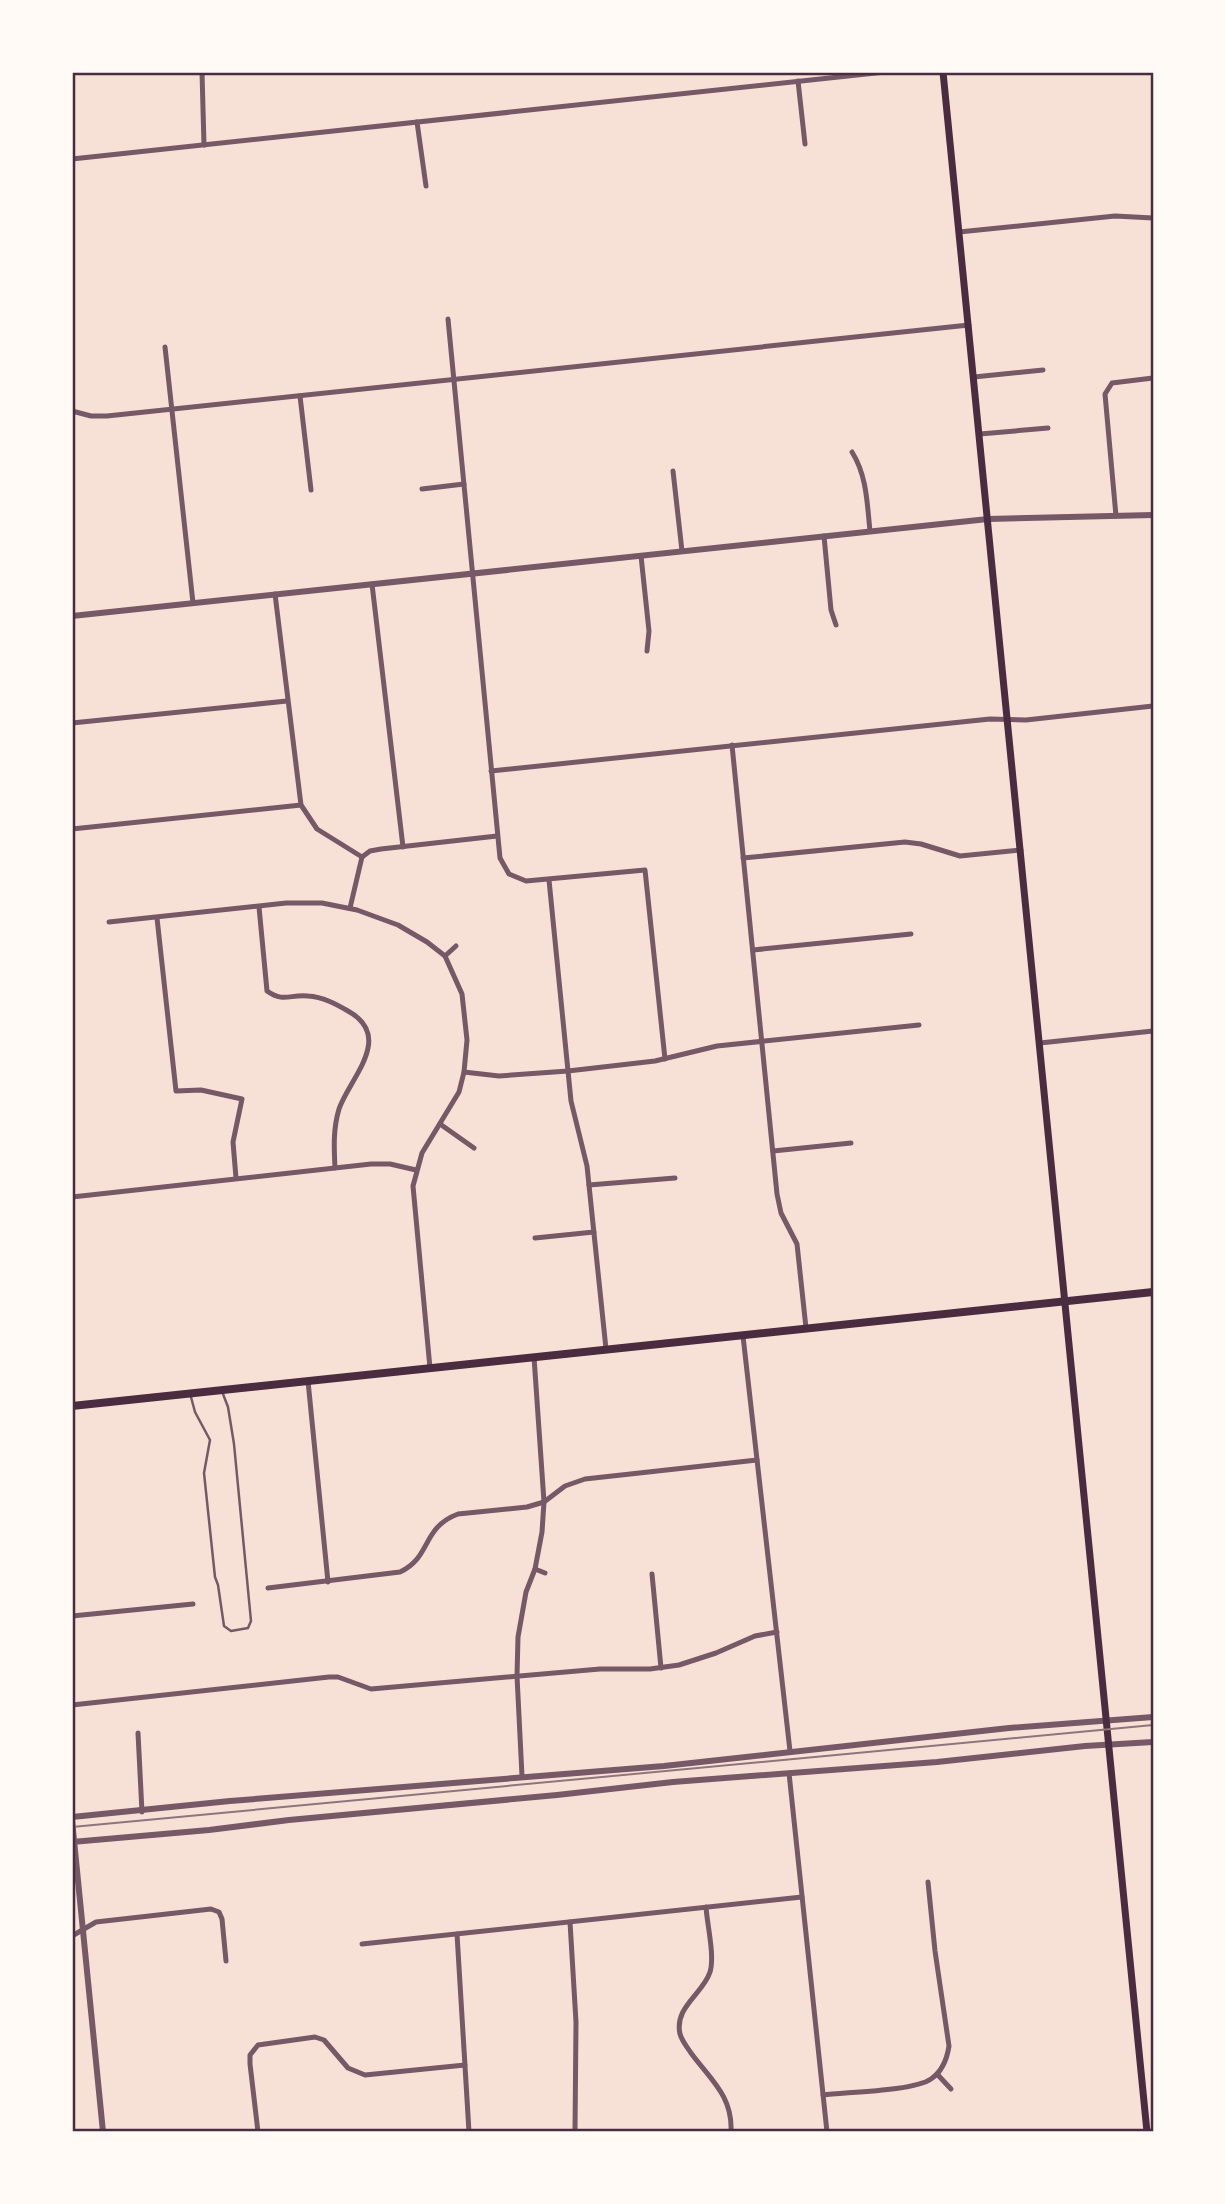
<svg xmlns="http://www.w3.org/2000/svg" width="1225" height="2204" viewBox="0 0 1225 2204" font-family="'Varela Round',sans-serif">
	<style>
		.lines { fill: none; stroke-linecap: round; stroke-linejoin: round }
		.service { stroke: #755966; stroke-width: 2.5 }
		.minor { stroke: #755966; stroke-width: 5 }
		.tertiary { stroke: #755966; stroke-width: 6 }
		.secondary { stroke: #4a2c40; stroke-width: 7 }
		.primary { stroke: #4a2c40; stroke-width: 8 }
		.tram { stroke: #8f747c; stroke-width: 2 }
		.neatline { fill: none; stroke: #4a2c40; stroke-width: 2.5 }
	</style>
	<rect width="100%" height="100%" fill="#f7e1d7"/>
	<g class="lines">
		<!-- service -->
		<path class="service" d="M 191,1397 L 195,1412 L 210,1440 L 204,1473 L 215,1577 L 218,1585 L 224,1626 L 231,1631 L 248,1628 L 251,1621 L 234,1444 L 228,1407 L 223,1394"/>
		<!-- minor -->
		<g class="minor">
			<path d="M 202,72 L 204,145"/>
			<path d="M 798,81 L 805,144"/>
			<path d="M 417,122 L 426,186"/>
			<path d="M 72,159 L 885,72"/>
			<path d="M 959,232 L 1115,216 L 1153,218"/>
			<path d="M 448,319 L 500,858 L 509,874 L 526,881 L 645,870 L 665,1059"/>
			<path d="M 165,347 L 193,603"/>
			<path d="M 974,377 L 1043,370"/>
			<path d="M 300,396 L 311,490"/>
			<path d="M 72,411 L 91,416 L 107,416 L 969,325"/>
			<path d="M 980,434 L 1048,428"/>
			<path d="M 852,452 C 867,476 867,503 870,531"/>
			<path d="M 673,471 L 682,551"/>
			<path d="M 422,489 L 464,484"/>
			<path d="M 1116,516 L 1105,394 L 1112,383 L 1153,378"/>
			<path d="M 824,536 L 831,610 L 836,625"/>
			<path d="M 641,556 L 649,631 L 647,651"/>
			<path d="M 372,584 L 403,847"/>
			<path d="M 275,594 L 301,805 L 317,829 L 362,857"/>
			<path d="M 72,723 L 287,701"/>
			<path d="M 732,745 L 777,1194 L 781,1213 L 797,1244 L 806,1328"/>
			<path d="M 491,771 L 990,719 L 1026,720 L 1153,706"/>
			<path d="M 72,829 L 301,805"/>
			<path d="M 362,857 L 370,851 L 381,849 L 497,836"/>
			<path d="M 743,858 L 905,842 L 921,844 L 960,856 L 1021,850"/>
			<path d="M 549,880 L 568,1071 L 571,1101 L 587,1166 L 606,1349"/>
			<path d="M 259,907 L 267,991 C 284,1003 290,994 308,996 C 323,997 336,1004 348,1011 C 395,1037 349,1079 339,1109 C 333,1129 334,1148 335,1168"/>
			<path d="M 350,908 L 362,857"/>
			<path d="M 157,918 L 176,1091 L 201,1090 L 242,1099 L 233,1142 L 236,1178"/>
			<path d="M 109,922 L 286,903 L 322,903 L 357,910 L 398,925 L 427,942 L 445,956 L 462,994 L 467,1040 L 464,1072 L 459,1092 L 422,1153 L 413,1186 L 430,1368"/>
			<path d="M 753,950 L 911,934"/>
			<path d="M 445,956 L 456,946"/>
			<path d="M 1040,1043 L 1153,1031"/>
			<path d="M 464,1072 L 499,1076 L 568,1071 L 655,1061 L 717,1046 L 919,1025"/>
			<path d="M 440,1124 L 474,1148"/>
			<path d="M 773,1151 L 851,1143"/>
			<path d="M 589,1185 L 675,1178"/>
			<path d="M 72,1197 L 371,1164 L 390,1164 L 416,1170"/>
			<path d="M 535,1238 L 594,1232"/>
			<path d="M 743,1336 L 790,1751"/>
			<path d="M 308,1381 L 328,1582"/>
			<path d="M 535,1569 L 545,1573"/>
			<path d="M 652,1574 L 661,1668"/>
			<path d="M 268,1588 L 400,1572 C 432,1557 421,1528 458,1514 L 527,1507 L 544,1502 L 565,1486 L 585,1479 L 757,1460"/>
			<path d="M 72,1616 L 193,1604"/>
			<path d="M 72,1705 L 329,1677 L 338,1677 L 371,1689 L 600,1669 L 650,1669 L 679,1665 L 716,1653 L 755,1636 L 777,1632"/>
			<path d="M 138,1733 L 142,1812"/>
			<path d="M 789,1773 L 827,2132"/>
			<path d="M 522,1776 L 517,1676 L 518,1637 L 526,1592 L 535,1569 L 542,1532 L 544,1502 L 534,1357"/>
			<path d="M 706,1907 C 707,1924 715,1956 710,1972 C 703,1994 674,2007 680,2034 C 682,2041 687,2047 691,2053 C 710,2079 733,2096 731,2132"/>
			<path d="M 570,1922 L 576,2022 L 575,2132"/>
			<path d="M 457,1934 L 469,2132"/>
			<path d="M 72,1936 L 96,1922 L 211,1909 L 219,1912 L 222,1919 L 226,1961"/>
			<path d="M 362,1944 L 802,1897"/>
			<path d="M 937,2074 L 951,2089"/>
			<path d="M 823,2095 C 847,2092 914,2091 931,2079 C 943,2071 947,2059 949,2046 L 935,1951 L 928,1882"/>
			<path d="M 258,2132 L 250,2064 L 250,2055 L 258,2045 L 315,2037 L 324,2040 L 348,2068 L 365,2075 L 465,2065"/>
		</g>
		<!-- tertiary -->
		<g class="tertiary">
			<path d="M 72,616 L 988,519 L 1153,515"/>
			<path d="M 72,1817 L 230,1801 L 664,1766 L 1009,1728 L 1153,1717"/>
			<path d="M 72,1820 L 103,2132"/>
			<path d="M 72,1842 L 209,1830 L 289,1820 L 557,1795 L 673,1782 L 937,1762 L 1085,1746 L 1153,1742"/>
		</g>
		<!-- secondary -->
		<path class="secondary" d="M 943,72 L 1147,2132"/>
		<!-- primary -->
		<path class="primary" d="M 72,1406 L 1153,1292"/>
		<!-- tram -->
		<path class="tram" d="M 72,1827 L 1153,1725"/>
	</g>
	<!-- border -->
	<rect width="1225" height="2204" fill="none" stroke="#fffaf5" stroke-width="147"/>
	<rect x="74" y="74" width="1078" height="2056" class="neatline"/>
</svg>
